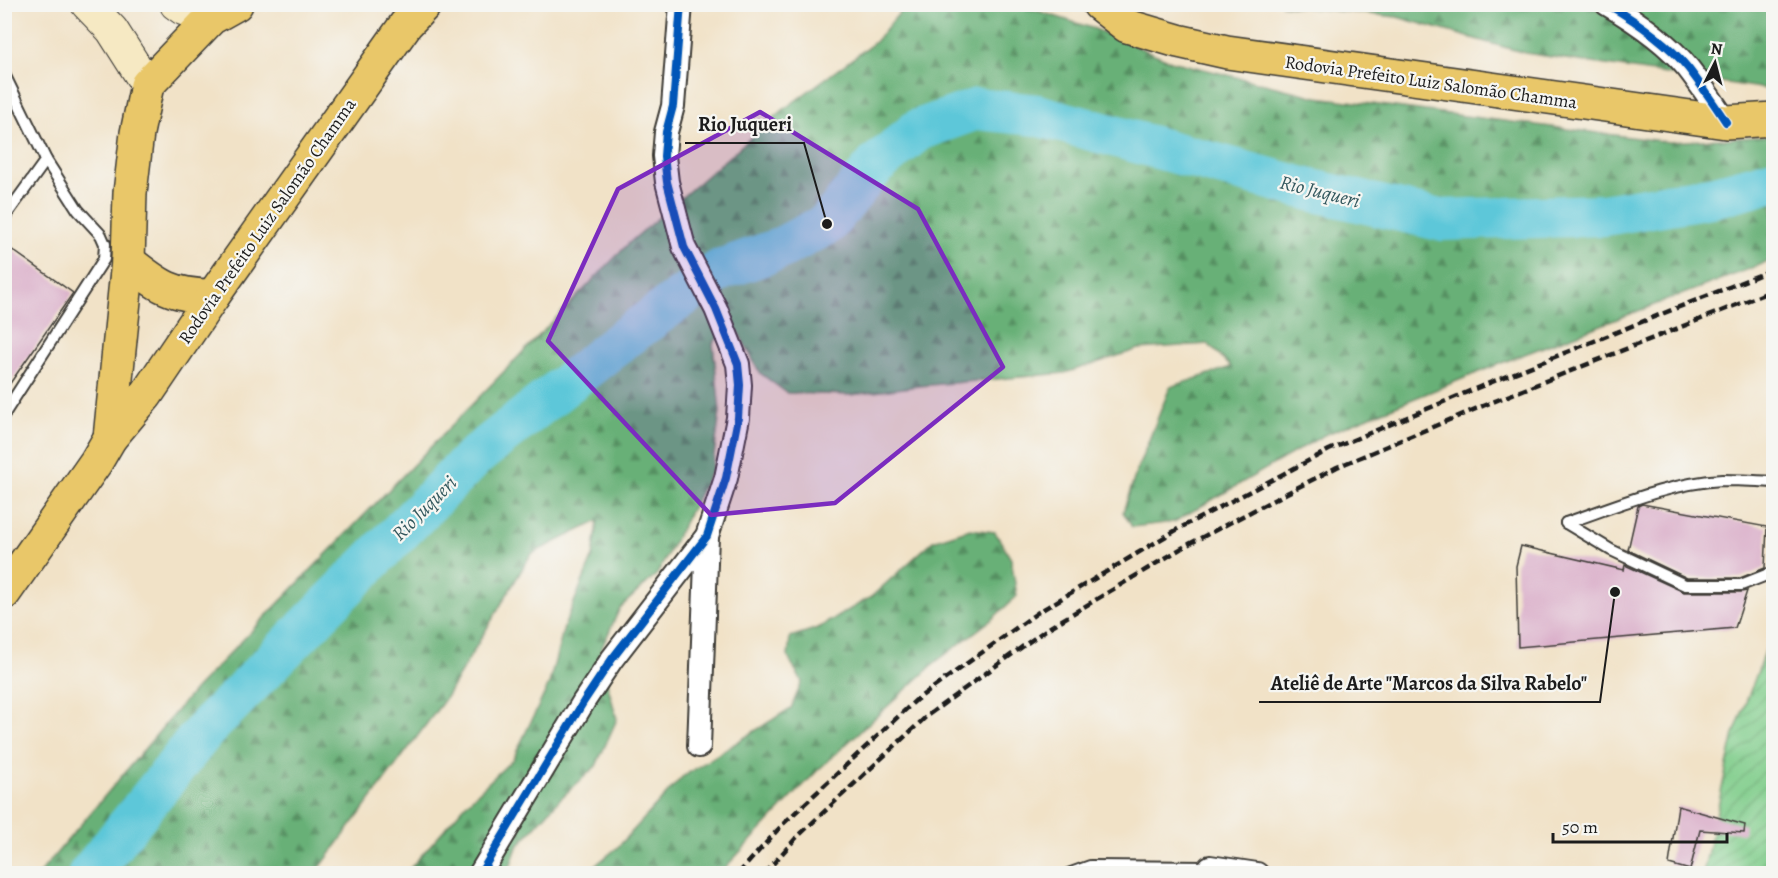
<svg xmlns="http://www.w3.org/2000/svg" width="1778" height="878" viewBox="0 0 1778 878" font-family="Alegreya,serif">
	<style>
		.forest { fill: url(#forest-firs); stroke: #42664a; stroke-width: 1.5 }
		.garden { fill: url(#garden-furrows); stroke: #4e7454; stroke-width: 1.5 }
		.lines { fill: none; stroke-linecap: round; stroke-linejoin: round }
		.river { stroke: #5dc7d9; stroke-width: 42 }
		.building { fill: #d9acc8 }
		.lane-casing { stroke: #3c3a36; stroke-width: 14 }
		.street-casing { stroke: #3c3a36; stroke-width: 26 }
		.secondary-casing { stroke: #3c3a36; stroke-width: 34 }
		.primary-casing { stroke: #3c3a36; stroke-width: 36 }
		.lane { stroke: #fff; stroke-width: 10 }
		.street { stroke: #fff; stroke-width: 22 }
		.secondary { stroke: #f6e9c3; stroke-width: 32 }
		.primary { stroke: #e9c769; stroke-width: 33 }
		.rail { stroke: #1c1c1c; stroke-width: 4.5; stroke-dasharray: 9 4.5; stroke-linecap: butt }
		.cycleway-casing { stroke: #f6f6f2; stroke-width: 11 }
		.cycleway { stroke: #0057b8; stroke-width: 8 }
		.marked { fill: #7b2cbf; fill-opacity: 0.2; stroke: #7b2cbf; stroke-width: 4.5; stroke-linejoin: round }
		.labels { text-anchor: middle; stroke-width: 4.5; stroke-linejoin: round; paint-order: stroke }
		.street-label { font-size: 18px; fill: #1c1c1c; stroke: #f6f6f2 }
		.water-label { font-size: 20px; font-style: italic; fill: #33585e; stroke: #f6f6f2 }
		.leader { fill: none; stroke: #1c1c1c; stroke-width: 2 }
		.callout-dot { fill: #1c1c1c; stroke: #f6f6f2; stroke-width: 2 }
		.callout-label { font-size: 20px; text-anchor: middle; font-weight: bold; fill: #1c1c1c; stroke: #f6f6f2; stroke-width: 4.5; stroke-linejoin: round; paint-order: stroke }
	</style>
	<defs>
		<pattern id="forest-firs" width="22" height="20" patternUnits="userSpaceOnUse" patternTransform="scale(1.5)"><rect width="22" height="20" fill="#68b077"/><path d="M5 1l3.5 6h-7zM16 11l3.5 6h-7z" fill="#558e61"/></pattern>
		<pattern id="garden-furrows" width="10" height="10" patternUnits="userSpaceOnUse" patternTransform="scale(1.5)"><rect width="10" height="10" fill="#80cd8b"/><path d="M-1 1l2-2M0 10L10 0M9 11l2-2" fill="none" stroke="#6eaf77"/></pattern>
	</defs>
	<rect width="100%" height="100%" fill="#f6f6f2"/>
	<filter id="ink" filterUnits="userSpaceOnUse"><feTurbulence type="fractalNoise" baseFrequency=".0167" numOctaves="2"/><feDisplacementMap in="SourceGraphic" scale="12" xChannelSelector="R" yChannelSelector="G"/><feConvolveMatrix kernelMatrix="1 2 1 2 8 2 1 2 1" color-interpolation-filters="sRGB"/></filter>
	<filter id="wash" filterUnits="userSpaceOnUse"><feTurbulence type="fractalNoise" baseFrequency=".008" numOctaves="4" result="noise"/><feDisplacementMap in="SourceGraphic" scale="24" xChannelSelector="R" yChannelSelector="G"/><feGaussianBlur stdDeviation="1.35" result="paint"/><feColorMatrix in="noise" values="0 0 0 0 0 0 0 0 0 0 0 0 0 0 0 0 0 1.4 0 .05"/><feComposite in="paint" operator="in"/></filter>
	<g filter="url(#wash)">
		<rect width="100%" height="100%" fill="#f1e2c7"/>
		<!-- forest -->
		<g class="forest">
			<path d="M 1016,4 L 1095,29 L 1171,61 L 1317,97 L 1669,142 L 1773,136 L 1773,260 L 1509,360 L 1324,435 L 1174,522 L 1132,527 L 1123,512 L 1137,470 L 1170,387 L 1231,367 L 1208,344 L 1139,349 L 1065,373 L 919,386 L 851,395 L 787,393 L 760,373 L 733,323 L 713,343 L 720,412 L 712,470 L 657,574 L 620,608 L 599,654 L 617,719 L 596,766 L 560,799 L 517,847 L 508,873 L 406,873 L 468,802 L 513,759 L 549,684 L 564,627 L 593,556 L 598,521 L 531,554 L 445,699 L 316,873 L 39,874 L 195,689 L 629,243 L 784,109 L 875,42 L 906,5 Z"/>
			<path d="M 1587,4 L 1612,17 L 1618,5 L 1773,5 L 1773,90 L 1525,53 L 1397,17 L 1281,5 Z"/>
			<path d="M 970,529 L 995,532 L 1011,559 L 1017,596 L 991,620 L 937,661 L 817,771 L 720,873 L 586,873 L 618,847 L 682,777 L 791,708 L 802,682 L 788,657 L 790,637 L 818,628 L 871,597 L 933,541 Z"/>
		</g>
		<!-- garden -->
		<path class="garden" d="M 1773,631 L 1773,873 L 1703,874 L 1734,734 Z"/>
		<g class="lines">
			<!-- river -->
			<path class="river" d="M 89,874 L 205,730 L 473,458 L 626,337 L 720,270 L 779,249 L 827,224 L 876,165 L 918,130 L 977,109 L 1037,115 L 1307,189 L 1440,220 L 1604,215 L 1716,196 L 1774,180"/>
		</g>
		<g id="blocks">
			<!-- building -->
			<g class="building">
				<path d="M 4,244 L 73,293 L 4,392 Z"/>
				<path d="M 1642,504 L 1767,527 L 1765,568 L 1740,578 L 1687,578 L 1628,550 L 1638,506 Z"/>
				<path d="M 1521,546 L 1624,570 L 1625,565 L 1684,592 L 1741,592 L 1747,591 L 1735,628 L 1518,647 L 1516,566 Z"/>
				<path d="M 1678,806 L 1745,825 L 1744,833 L 1700,830 L 1690,870 L 1669,864 Z"/>
			</g>
		</g>
	</g>
	<g filter="url(#ink)">
		<use href="#blocks" fill-opacity="0" stroke="#3c3a36" stroke-width="1.5"/>
		<g class="lines">
			<defs>
				<g id="lane">
					<path d="M 4,74 L 46,160 L 4,218"/>
					<path d="M 4,414 L 104,259 L 105,244 L 101,235 L 78,210 L 46,160"/>
					<path d="M 1566,523 L 1611,550 L 1685,585 L 1741,585 L 1774,572"/>
					<path d="M 1566,523 C 1616,506 1669,483 1722,480 C 1739,480 1757,481 1774,482"/>
					<path d="M 1068,874 L 1090,866 L 1210,867"/>
				</g>
				<g id="street">
					<path d="M 1607,4 C 1636,21 1667,42 1688,68 C 1702,86 1714,104 1726,122"/>
					<path d="M 699,746 L 707,536"/>
					<path d="M 1210,867 L 1257,874"/>
					<path d="M 480,874 L 584,701 L 612,659 L 707,536 L 726,478 L 738,418 L 740,385 L 738,364 L 716,309 L 684,247 L 667,182 L 664,156 L 666,132 L 673,106 L 681,4"/>
				</g>
				<g id="secondary">
					<path d="M 87,4 L 112,30 L 147,85"/>
					<path d="M 176,4 L 183,9 L 211,18"/>
				</g>
				<g id="primary">
					<path d="M 1099,4 L 1127,26 L 1178,41 L 1227,52 L 1726,122 L 1774,119"/>
					<path d="M 128,261 C 159,286 172,296 213,296"/>
					<path d="M 110,438 L 128,261 L 130,193 L 137,133 L 147,85 L 211,18 L 236,4"/>
					<path d="M 4,593 L 96,462 L 110,438 L 146,395 L 213,296 L 406,24 L 425,4"/>
				</g>
			</defs>
			<!-- lane casing -->
			<use href="#lane" class="lane-casing"/>
			<!-- street casing -->
			<use href="#street" class="street-casing"/>
			<!-- secondary casing -->
			<use href="#secondary" class="secondary-casing"/>
			<!-- primary casing -->
			<use href="#primary" class="primary-casing"/>
			<!-- lane -->
			<use href="#lane" class="lane"/>
			<!-- street -->
			<use href="#street" class="street"/>
			<!-- secondary -->
			<use href="#secondary" class="secondary"/>
			<!-- primary -->
			<use href="#primary" class="primary"/>
			<!-- rail -->
			<g class="rail">
				<path d="M 738,874 L 783,824 L 916,700 L 1037,613 L 1178,529 L 1329,450 L 1477,388 L 1774,269"/>
				<path d="M 764,874 L 796,838 L 928,715 L 1047,629 L 1187,545 L 1337,467 L 1485,405 L 1774,290"/>
			</g>
			<defs>
				<g id="cycleway">
					<path d="M 1607,4 C 1636,21 1667,42 1688,68 C 1702,86 1714,104 1726,122"/>
					<path d="M 480,874 L 584,701 L 612,659 L 707,536 L 726,478 L 738,418 L 740,385 L 738,364 L 716,309 L 684,247 L 667,182 L 664,156 L 666,132 L 673,106 L 681,4"/>
				</g>
			</defs>
			<!-- cycleway casing -->
			<use href="#cycleway" class="cycleway-casing"/>
			<!-- cycleway -->
			<use href="#cycleway" class="cycleway"/>
		</g>
	</g>
	<!-- marked area -->
	<path class="marked" d="M 760,112 L 918,209 L 1003,367 L 835,503 L 711,515 L 548,341 L 618,189 Z"/>
	<g class="labels">
		<!-- street labels -->
		<g class="street-label">
			<text transform="translate(1431 82) rotate(8)" y="6">Rodovia Prefeito Luiz Salomão Chamma</text>
			<text transform="translate(267 221) rotate(-55)" y="6">Rodovia Prefeito Luiz Salomão Chamma</text>
		</g>
		<!-- water labels -->
		<g class="water-label">
			<text transform="translate(1320 191) rotate(14)" y="7">Rio Juqueri</text>
			<text transform="translate(424 508) rotate(-45)" y="7">Rio Juqueri</text>
		</g>
	</g>
	<!-- callouts -->
	<path class="leader" d="M827 224L804 143H685M1615 592L1600 702H1259"/>
	<g class="callout-dot">
		<circle cx="827" cy="224" r="6"/>
		<circle cx="1615" cy="592" r="6"/>
	</g>
	<g class="callout-label">
		<text x="745" y="131">Rio Juqueri</text>
		<text x="1429" y="690">Ateliê de Arte "Marcos da Silva Rabelo"</text>
	</g>
	<!-- margin -->
	<rect width="1778" height="878" fill="none" stroke="#f6f6f2" stroke-width="24"/>
	<!-- north arrow -->
	<g transform="translate(1715 63) rotate(6)" stroke="#f6f6f2" stroke-width="4.5" paint-order="stroke">
	<path d="M0-4.5L10 22L0 15L-10 22Z" fill="#1c1c1c"/>
	<text y="-9" font-size="16" font-weight="bold" text-anchor="middle" fill="#1c1c1c">N</text>
	</g>
	<!-- scale -->
	<path d="M1553 833v9h174v-9" fill="none" stroke="#1c1c1c" stroke-width="3"/>
	<text x="1562" y="833" font-size="18" fill="#1c1c1c" stroke="#f6f6f2" stroke-width="4.5" paint-order="stroke">50 m</text>
</svg>
